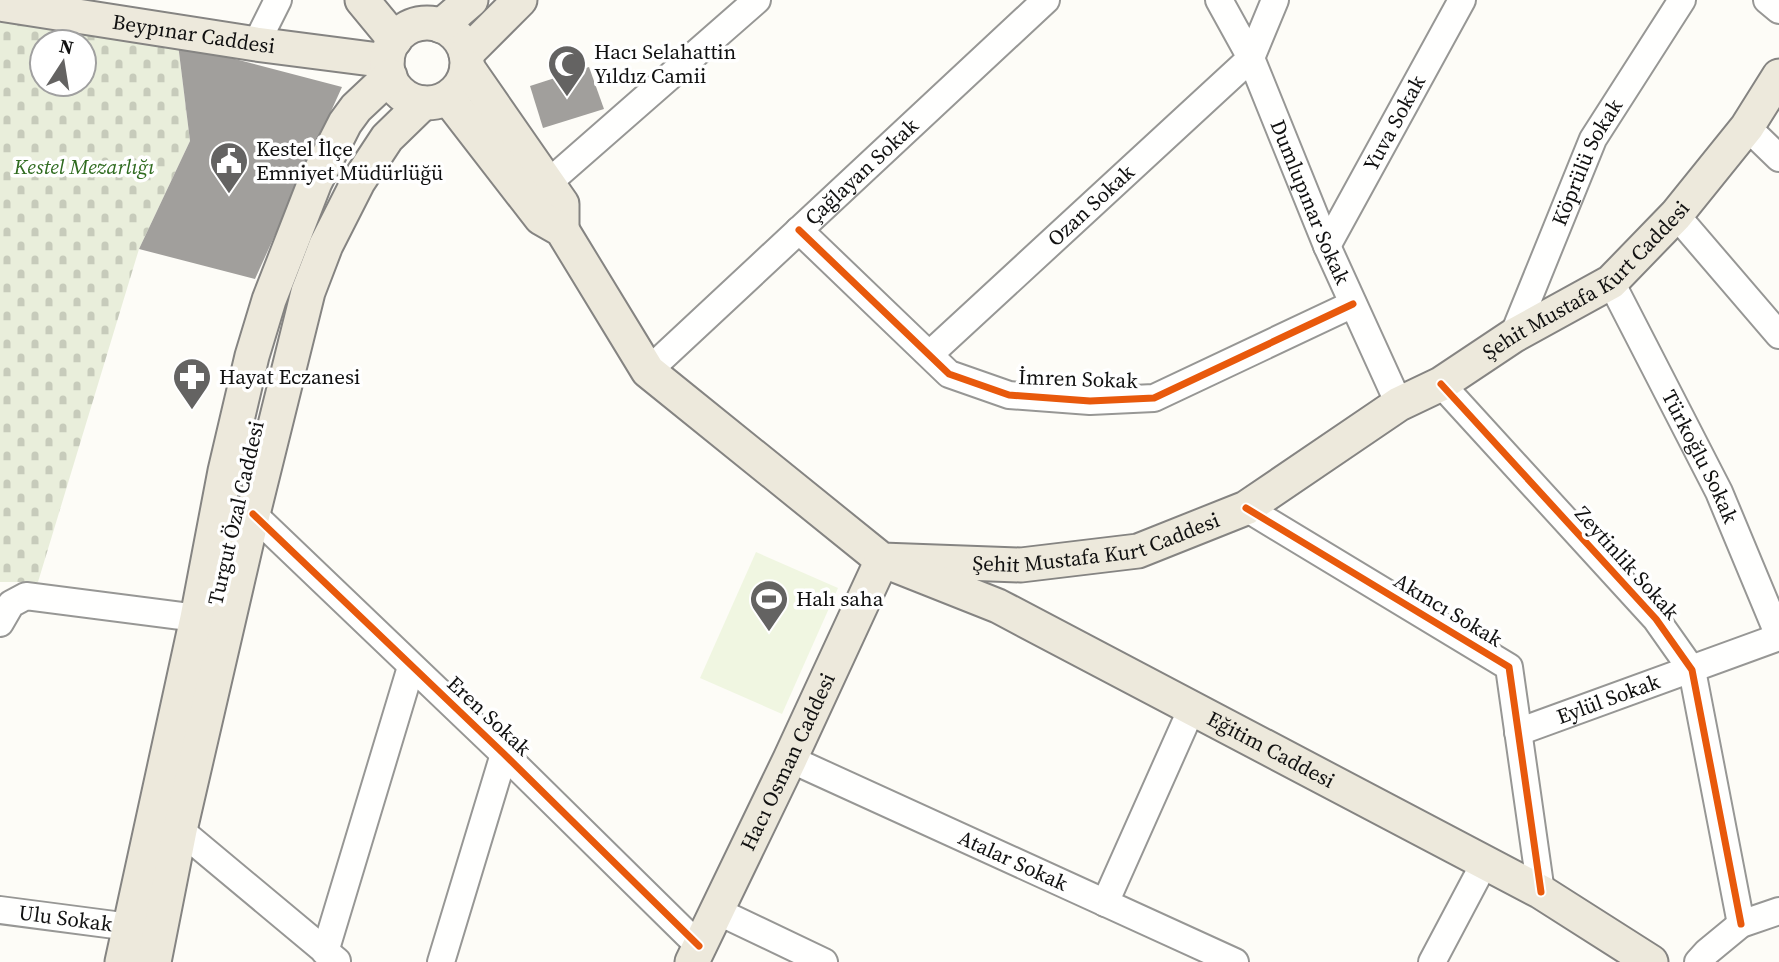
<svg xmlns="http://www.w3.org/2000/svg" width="1779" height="962" viewBox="0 0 1779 962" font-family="'Source Serif 4',serif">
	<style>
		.cemetery { fill: url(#cemetery-stones); fill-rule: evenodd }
		.pitch { fill: #f0f6e1 }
		.building { fill: #a19f9c }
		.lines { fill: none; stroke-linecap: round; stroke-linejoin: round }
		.minor-casing { stroke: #979795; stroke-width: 30 }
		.major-casing { stroke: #858482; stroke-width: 37 }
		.minor { stroke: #fffffe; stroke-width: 26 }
		.major { stroke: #ede9dc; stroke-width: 33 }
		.cycleway-casing { stroke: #fff; stroke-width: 11 }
		.cycleway { stroke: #e8590c; stroke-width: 7 }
		.labels { text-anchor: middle; stroke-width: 7; stroke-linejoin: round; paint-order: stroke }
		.street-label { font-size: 21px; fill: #111; stroke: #fff }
		.poi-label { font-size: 21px; fill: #111; stroke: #fff; text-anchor: start }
		.park-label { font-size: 21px; font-style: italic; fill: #2f6b1f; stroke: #fff }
	</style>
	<defs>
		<pattern id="cemetery-stones" width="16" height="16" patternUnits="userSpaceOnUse" patternTransform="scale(1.75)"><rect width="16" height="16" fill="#e9eedb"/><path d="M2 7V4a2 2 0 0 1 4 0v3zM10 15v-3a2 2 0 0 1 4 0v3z" fill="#c7cbbb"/></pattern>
	</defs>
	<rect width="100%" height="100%" fill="#fdfcf7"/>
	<!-- cemetery -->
	<path class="cemetery" d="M 0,14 L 178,44 L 190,141 L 139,249 L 38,582 L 0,582 ZM 42,42 L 84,42 L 84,84 L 42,84 Z"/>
	<!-- pitch -->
	<path class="pitch" d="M 756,552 L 838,588 L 782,714 L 700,678 Z"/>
	<!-- building -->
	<g class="building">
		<path d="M 178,44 L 342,87 L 255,279 L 139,249 L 190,141 Z"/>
		<path d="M 589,67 L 604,109 L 543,128 L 530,86 Z"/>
	</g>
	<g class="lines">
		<defs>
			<g id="minor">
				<path id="s1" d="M 1219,0 L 1251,58 L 1327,246 L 1399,404"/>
				<path d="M 1767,0 L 1779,10"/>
				<path d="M 256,44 L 278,0"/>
				<path d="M 1747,127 L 1779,158"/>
				<path d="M 548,183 L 757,0"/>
				<path d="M 1676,215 L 1779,335"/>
				<path d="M 799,230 L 949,374 L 1009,395 L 1090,401 L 1154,398 L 1353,304"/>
				<path id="s2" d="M 1327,246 L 1462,0"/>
				<path id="s3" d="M 1611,282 L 1719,492 L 1779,636"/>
				<path id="s4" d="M 1513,336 L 1593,139 L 1682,0"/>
				<path id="s5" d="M 930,354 L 1251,58 L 1275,0"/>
				<path id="s6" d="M 648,371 L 1046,0"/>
				<path d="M 1441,384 L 1656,619 L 1692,670 L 1741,924"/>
				<path d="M 1246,508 L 1509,667 L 1541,892"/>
				<path d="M 253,514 L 504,754 L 699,946"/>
				<path d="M 0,623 L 11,604 L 26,596 L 197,618"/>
				<path id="s7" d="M 1518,732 L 1779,637"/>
				<path id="s8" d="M 790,759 L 1235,962"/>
				<path d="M 180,830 L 337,961"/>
				<path d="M 1105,903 L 1192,708"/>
				<path id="s9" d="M 0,910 L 130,927"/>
				<path d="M 717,911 L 824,962"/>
				<path d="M 325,952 L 411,667"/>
				<path d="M 441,962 L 504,754"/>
				<path d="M 1432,962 L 1485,862"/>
				<path d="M 1698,962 L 1707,952 L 1741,924 L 1779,911"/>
			</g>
			<g id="major">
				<path d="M 362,0 L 395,40"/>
				<path id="s10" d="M 0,4 L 256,44 L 387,61"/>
				<circle cx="427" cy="63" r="40"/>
				<path d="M 441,26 L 471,0"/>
				<path d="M 466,54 L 520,0"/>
				<path d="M 467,67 L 562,204 L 562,230"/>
				<path id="s11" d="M 448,98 L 541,218 L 562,230 L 648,371 L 882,560 L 1021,565 L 1138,551 L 1246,508 L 1399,404 L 1441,384 L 1513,336 L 1611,282 L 1676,215 L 1747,127 L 1779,76"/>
				<path d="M 122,962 L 197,618 L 225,471 L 252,356 L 269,300 L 315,182 L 345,123 L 356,108 L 390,76"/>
				<path d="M 154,962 L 180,830 L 253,514 L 308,292 L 326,245 L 358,182 L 387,138 L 423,103"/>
				<path id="s12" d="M 692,962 L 790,759 L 882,560 L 998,606 L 1541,892 L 1651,962"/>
			</g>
		</defs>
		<!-- minor casing -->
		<use href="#minor" class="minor-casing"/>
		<!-- major casing -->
		<use href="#major" class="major-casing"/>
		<!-- minor -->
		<use href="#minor" class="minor"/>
		<!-- major -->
		<use href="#major" class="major"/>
		<defs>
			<g id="cycleway">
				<path d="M 799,230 L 949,374 L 1009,395 L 1090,401 L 1154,398 L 1353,304"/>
				<path d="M 1441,384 L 1656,619 L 1692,670 L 1741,924"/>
				<path d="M 1246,508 L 1509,667 L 1541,892"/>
				<path d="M 253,514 L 504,754 L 699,946"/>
			</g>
		</defs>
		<!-- cycleway casing -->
		<use href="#cycleway" class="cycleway-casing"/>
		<!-- cycleway -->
		<use href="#cycleway" class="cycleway"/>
	</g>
	<!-- icons -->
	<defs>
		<symbol id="mosque-pin" viewBox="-11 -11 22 30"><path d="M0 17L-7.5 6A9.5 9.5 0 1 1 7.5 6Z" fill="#646362" stroke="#fff"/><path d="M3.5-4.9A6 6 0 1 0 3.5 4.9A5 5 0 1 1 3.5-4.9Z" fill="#fff"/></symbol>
		<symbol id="civic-pin" viewBox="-11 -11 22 30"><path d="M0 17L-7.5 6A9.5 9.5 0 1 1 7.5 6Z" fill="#646362" stroke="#fff"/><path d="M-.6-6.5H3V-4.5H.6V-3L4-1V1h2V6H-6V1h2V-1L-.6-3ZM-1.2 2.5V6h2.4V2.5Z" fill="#fff"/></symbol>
		<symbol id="pharmacy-pin" viewBox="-11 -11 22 30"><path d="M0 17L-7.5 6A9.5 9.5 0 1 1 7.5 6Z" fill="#646362" stroke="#fff"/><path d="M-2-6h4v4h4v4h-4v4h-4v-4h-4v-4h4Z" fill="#fff"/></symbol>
		<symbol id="stadium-pin" viewBox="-11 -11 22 30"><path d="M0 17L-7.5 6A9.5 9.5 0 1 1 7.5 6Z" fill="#646362" stroke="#fff"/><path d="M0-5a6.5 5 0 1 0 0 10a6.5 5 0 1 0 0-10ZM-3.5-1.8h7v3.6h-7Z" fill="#fff"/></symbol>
	</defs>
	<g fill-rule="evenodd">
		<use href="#mosque-pin" x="545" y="42" width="44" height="60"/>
		<use href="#civic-pin" x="207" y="139" width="44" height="60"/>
		<use href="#pharmacy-pin" x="170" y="355" width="44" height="60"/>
		<use href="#stadium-pin" x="747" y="577" width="44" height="60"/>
	</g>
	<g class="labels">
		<!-- street labels -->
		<g class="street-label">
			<text dy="7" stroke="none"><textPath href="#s10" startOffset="196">Beypınar Caddesi</textPath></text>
			<text dy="7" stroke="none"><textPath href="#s2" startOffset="140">Yuva Sokak</textPath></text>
			<text dy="7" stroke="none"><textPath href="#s4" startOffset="189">Köprülü Sokak</textPath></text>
			<text dy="7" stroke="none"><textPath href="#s6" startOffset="292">Çağlayan Sokak</textPath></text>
			<text dy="7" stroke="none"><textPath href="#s1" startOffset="222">Dumlupınar Sokak</textPath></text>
			<text dy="7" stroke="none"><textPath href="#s5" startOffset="219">Ozan Sokak</textPath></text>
			<text dy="7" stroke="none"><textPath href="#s11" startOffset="1426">Şehit Mustafa Kurt Caddesi</textPath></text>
			<text transform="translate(1078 379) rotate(2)" y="7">İmren Sokak</text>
			<text dy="7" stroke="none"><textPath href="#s3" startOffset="196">Türkoğlu Sokak</textPath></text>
			<text transform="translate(236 513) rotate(-77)" y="7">Turgut Özal Caddesi</text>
			<text dy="7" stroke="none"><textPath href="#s11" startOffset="859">Şehit Mustafa Kurt Caddesi</textPath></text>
			<text transform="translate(1627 563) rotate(48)" y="7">Zeytinlik Sokak</text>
			<text transform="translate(1448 610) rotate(31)" y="7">Akıncı Sokak</text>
			<text dy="7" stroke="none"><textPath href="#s7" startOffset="96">Eylül Sokak</textPath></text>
			<text transform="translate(489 716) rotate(43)" y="7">Eren Sokak</text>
			<text dy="7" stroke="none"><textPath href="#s12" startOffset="878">Eğitim Caddesi</textPath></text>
			<text dy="7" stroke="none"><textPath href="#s12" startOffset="222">Hacı Osman Caddesi</textPath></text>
			<text dy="7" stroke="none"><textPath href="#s8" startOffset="245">Atalar Sokak</textPath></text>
			<text dy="7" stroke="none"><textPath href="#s9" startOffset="66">Ulu Sokak</textPath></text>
		</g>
		<!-- poi labels -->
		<g class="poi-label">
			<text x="594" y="59">Hacı Selahattin<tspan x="594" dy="24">Yıldız Camii</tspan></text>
			<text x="256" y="156">Kestel İlçe<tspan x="256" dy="24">Emniyet Müdürlüğü</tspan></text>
			<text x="219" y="384">Hayat Eczanesi</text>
			<text x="796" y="606">Halı saha</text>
		</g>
		<!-- park labels -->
		<g class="park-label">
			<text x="84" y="174">Kestel Mezarlığı</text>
		</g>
	</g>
	<!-- north arrow -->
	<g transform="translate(63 63) rotate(12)"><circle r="33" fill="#ffffff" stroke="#a0a0a0" stroke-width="2"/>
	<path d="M0-5L12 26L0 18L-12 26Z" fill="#646362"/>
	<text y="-10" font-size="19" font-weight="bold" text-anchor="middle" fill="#111111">N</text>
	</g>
</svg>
